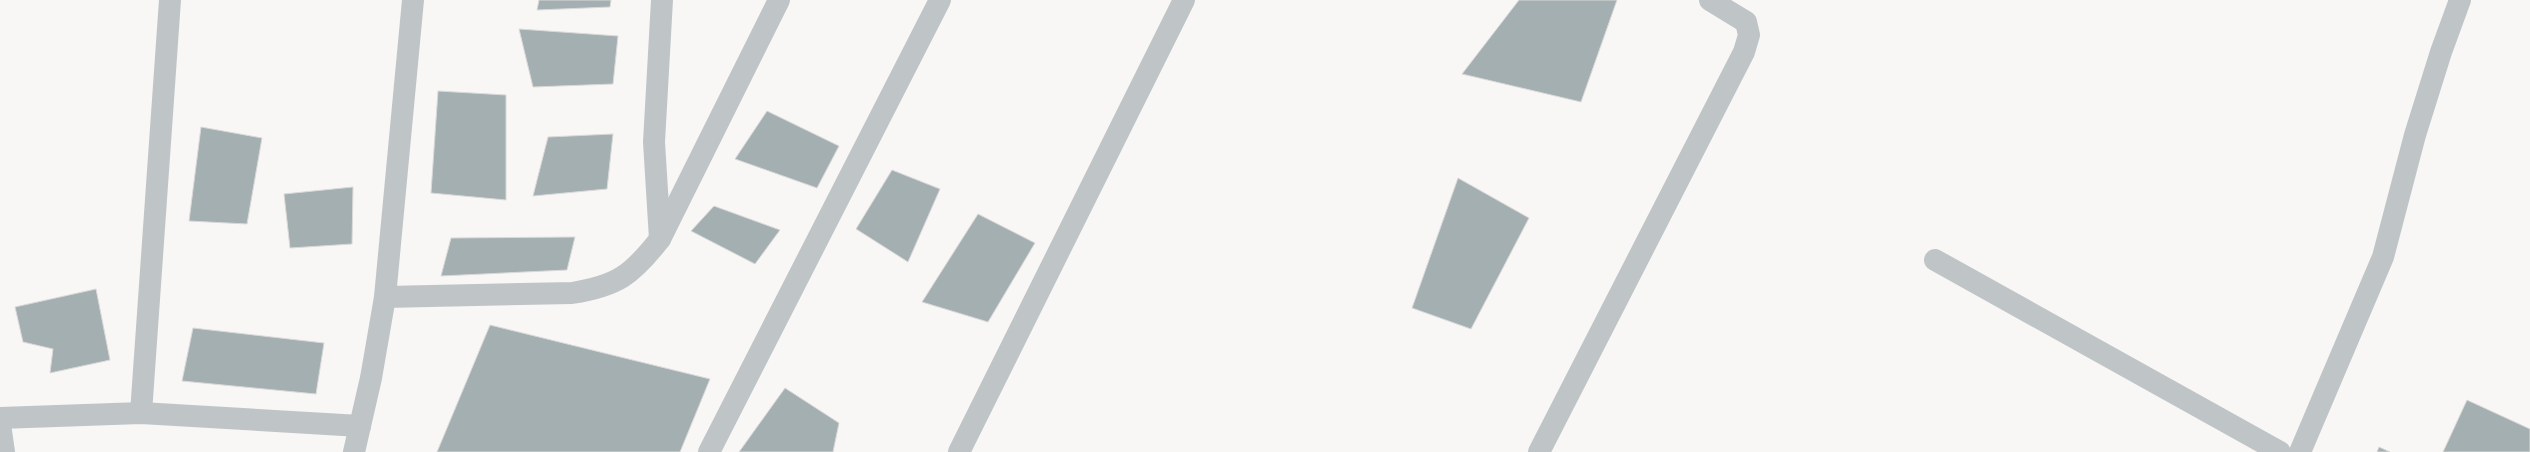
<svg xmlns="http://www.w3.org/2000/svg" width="2530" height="452" viewBox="0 0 2530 452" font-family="'Work Sans',sans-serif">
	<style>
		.building { fill: #a4afb2; stroke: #dad9d8 }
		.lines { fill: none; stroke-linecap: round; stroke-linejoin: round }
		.minor { stroke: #bfc5c7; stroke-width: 22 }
	</style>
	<rect width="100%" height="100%" fill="#f8f7f6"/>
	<!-- building -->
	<g class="building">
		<path d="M 539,0 L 611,0 L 610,7 L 537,10 Z"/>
		<path d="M 1519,0 L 1617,0 L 1581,102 L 1462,74 Z"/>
		<path d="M 519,29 L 618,36 L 613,84 L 533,87 Z"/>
		<path d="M 438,91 L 506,95 L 506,200 L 431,193 Z"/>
		<path d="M 767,111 L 839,146 L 817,188 L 735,159 Z"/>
		<path d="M 201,127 L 262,138 L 247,224 L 189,221 Z"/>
		<path d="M 613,134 L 607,189 L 533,196 L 548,137 Z"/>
		<path d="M 892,170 L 940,189 L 908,262 L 856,229 Z"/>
		<path d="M 1458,178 L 1529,218 L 1471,329 L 1412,308 Z"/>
		<path d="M 353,187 L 352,244 L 290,248 L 284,194 Z"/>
		<path d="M 714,206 L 780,230 L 755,264 L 691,231 Z"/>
		<path d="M 978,214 L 1035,243 L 988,322 L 922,302 Z"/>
		<path d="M 575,237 L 567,270 L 441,276 L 451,238 Z"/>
		<path d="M 96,289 L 110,360 L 50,373 L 53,349 L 23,342 L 15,307 Z"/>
		<path d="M 490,325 L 710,379 L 680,452 L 437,452 Z"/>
		<path d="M 193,328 L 324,343 L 316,394 L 182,381 Z"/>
		<path d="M 785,388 L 839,423 L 833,452 L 739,452 Z"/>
		<path d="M 2467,400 L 2530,429 L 2530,452 L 2443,452 Z"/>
		<path d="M 2379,447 L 2390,452 L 2377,452 Z"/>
	</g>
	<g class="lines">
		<!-- minor -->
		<g class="minor">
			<path d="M 660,239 L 654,142 L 662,0"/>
			<path d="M 1935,260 L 2280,452"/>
			<path d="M 385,297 L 572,293 C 617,286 632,275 660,239 L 779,0"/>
			<path d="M 141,413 L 170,0"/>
			<path d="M 0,418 L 141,413 L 360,426"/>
			<path d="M 0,424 L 4,452"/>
			<path d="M 354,452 L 371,378 L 385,297 L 413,0"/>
			<path d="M 709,452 L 940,0"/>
			<path d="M 959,452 L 1184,0"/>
			<path d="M 1539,452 L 1744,52 L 1749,35 L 1746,22 L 1710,0"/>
			<path d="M 2300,452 L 2383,257 L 2415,135 L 2441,52 L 2460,0"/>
		</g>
	</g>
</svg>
